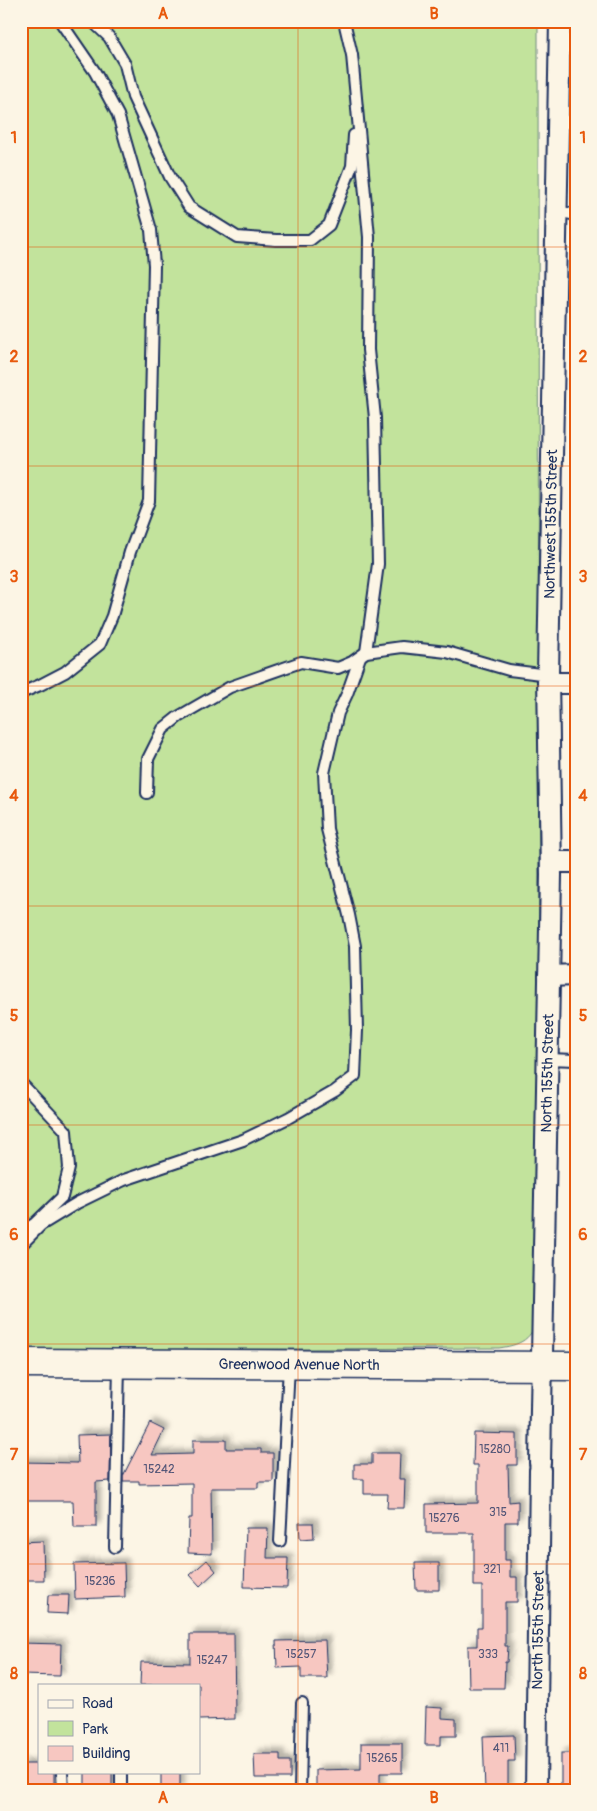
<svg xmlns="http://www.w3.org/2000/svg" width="597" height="1811" viewBox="0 0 597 1811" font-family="Pangolin,sans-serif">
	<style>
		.green { fill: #c2e39c; stroke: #6e897d }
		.building { fill: #f7c7c1; stroke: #1b2f5e; filter: url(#shadow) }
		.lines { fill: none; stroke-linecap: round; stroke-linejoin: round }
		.lane-casing { stroke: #1b2f5e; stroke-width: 14 }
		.street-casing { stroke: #1b2f5e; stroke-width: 24 }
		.secondary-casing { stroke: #1b2f5e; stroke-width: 31 }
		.lane { stroke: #fcf5e5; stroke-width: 10 }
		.street { stroke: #fcf5e5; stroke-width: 20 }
		.secondary { stroke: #fcf5e5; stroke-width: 28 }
		.grid { fill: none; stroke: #e8590c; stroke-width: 1; stroke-opacity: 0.55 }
		.labels { text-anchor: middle; stroke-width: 4; stroke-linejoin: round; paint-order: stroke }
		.number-label { font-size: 12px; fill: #525577 }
		.street-label { font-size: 15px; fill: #1b2f5e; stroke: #fcf5e5 }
		.neatline { fill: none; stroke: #e8590c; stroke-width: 2 }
		.grid-label { font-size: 16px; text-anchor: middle; font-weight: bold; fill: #e8590c }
	</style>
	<defs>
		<filter id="shadow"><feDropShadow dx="4.5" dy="-4.5" stdDeviation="2.5" flood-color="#0004"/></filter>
	</defs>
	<rect width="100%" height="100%" fill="#fcf5e5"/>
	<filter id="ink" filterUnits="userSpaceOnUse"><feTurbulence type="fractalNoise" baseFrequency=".02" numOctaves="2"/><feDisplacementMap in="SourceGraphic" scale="10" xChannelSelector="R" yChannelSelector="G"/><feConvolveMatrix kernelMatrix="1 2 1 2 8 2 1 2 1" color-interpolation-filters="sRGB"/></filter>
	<g filter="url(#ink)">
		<!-- green -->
		<path class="green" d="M 21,21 L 538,21 L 539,1311 C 533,1337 526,1344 499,1348 L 21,1350 Z"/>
		<!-- building -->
		<g class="building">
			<path d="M 150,1423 L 164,1430 L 152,1455 L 193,1454 L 193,1440 L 226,1440 L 226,1449 L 261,1449 L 261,1453 L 273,1453 L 273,1482 L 258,1482 L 258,1488 L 211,1488 L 212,1554 L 188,1553 L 189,1518 L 192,1518 L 192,1483 L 139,1484 L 139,1481 L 123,1481 L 123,1476 Z"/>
			<path d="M 474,1433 L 517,1434 L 517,1465 L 508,1465 L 509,1502 L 518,1501 L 518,1522 L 505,1522 L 505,1560 L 510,1560 L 510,1577 L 517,1577 L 517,1602 L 505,1602 L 505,1646 L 508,1646 L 507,1662 L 505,1662 L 504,1688 L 469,1688 L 468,1646 L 477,1646 L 477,1627 L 482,1627 L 482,1586 L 474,1586 L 474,1533 L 426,1533 L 426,1504 L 478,1503 L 478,1465 L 473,1465 Z"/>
			<path d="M 111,1434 L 110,1481 L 96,1482 L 96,1527 L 74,1527 L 73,1501 L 21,1501 L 21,1462 L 78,1463 L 77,1435 Z"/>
			<path d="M 372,1453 L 400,1453 L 399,1479 L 405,1479 L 404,1508 L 387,1508 L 388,1494 L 364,1494 L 364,1479 L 354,1479 L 354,1464 L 372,1464 Z"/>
			<path d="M 299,1523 L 313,1523 L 314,1538 L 300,1539 Z"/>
			<path d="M 246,1528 L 268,1528 L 267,1558 L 288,1558 L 287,1588 L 244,1587 Z"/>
			<path d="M 43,1541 L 44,1580 L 21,1580 L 21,1542 Z"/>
			<path d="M 207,1560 L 216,1571 L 200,1586 L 190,1575 Z"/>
			<path d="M 124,1563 L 125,1597 L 75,1599 L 74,1564 Z"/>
			<path d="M 415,1563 L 439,1563 L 439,1590 L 416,1590 Z"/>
			<path d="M 48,1595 L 69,1595 L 68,1614 L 47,1613 Z"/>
			<path d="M 190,1634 L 234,1634 L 235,1719 L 199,1720 L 199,1685 L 140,1685 L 141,1662 L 190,1663 Z"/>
			<path d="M 325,1640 L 327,1678 L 301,1678 L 301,1667 L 277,1668 L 276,1641 Z"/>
			<path d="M 21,1643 L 61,1644 L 60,1676 L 21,1675 Z"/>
			<path d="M 426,1707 L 442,1708 L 442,1718 L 456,1719 L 456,1736 L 441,1736 L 441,1745 L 425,1745 Z"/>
			<path d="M 514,1735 L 515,1761 L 508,1761 L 508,1790 L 485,1790 L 483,1736 Z"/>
			<path d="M 361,1743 L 402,1743 L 402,1773 L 380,1773 L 380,1790 L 316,1790 L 316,1770 L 361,1769 Z"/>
			<rect x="561" y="1753" width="15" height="37"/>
			<path d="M 254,1754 L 280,1754 L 280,1761 L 290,1761 L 290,1778 L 255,1778 Z"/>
			<path d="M 21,1764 L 39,1764 L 39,1772 L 54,1772 L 54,1789 L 21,1790 Z"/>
			<rect x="85" y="1772" width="27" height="18"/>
			<rect x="161" y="1772" width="19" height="18"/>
		</g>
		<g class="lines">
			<defs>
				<g id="lane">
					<path d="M 92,21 L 109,37 L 125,64 L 133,97 L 170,177 L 189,207 L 237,237 L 276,240 L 310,240 L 329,225 L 352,166 L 354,135"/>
					<path d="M 344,21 L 352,55 L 369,237 L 368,350 L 375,418 L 378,564 L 366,652"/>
					<path d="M 557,211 L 576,215"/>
					<path d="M 21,693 L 40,685 L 65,672 L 100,644 L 112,616 L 130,552 L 149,501 L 154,265 L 151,230 L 118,115 L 95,72 L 60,21"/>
					<path d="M 147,793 L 148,759 L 163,729 L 178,717 L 230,687 L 301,662 L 338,668 L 352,662 L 366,652 L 402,647 L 447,652 L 509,670 L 548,675"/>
					<path d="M 548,1059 L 576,1060"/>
					<path d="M 21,1083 L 66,1131 L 69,1168 L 62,1197 L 34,1224 L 21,1232"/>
					<path d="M 21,1245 L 41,1225 L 77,1203 L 124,1180 L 243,1140 L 288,1118 L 335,1091 L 355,1076 L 357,1030 L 355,946 L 349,915 L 327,829 L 324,773 L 338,713 L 347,694 L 360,657"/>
					<path d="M 280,1541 L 289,1366"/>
					<path d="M 115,1547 L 119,1366"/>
					<path d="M 62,1772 L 63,1790"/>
					<path d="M 121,1772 L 121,1790"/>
					<path d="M 300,1790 L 302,1703"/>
				</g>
				<g id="street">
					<path d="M 548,683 L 576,683"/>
					<path d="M 551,862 L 576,862"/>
					<path d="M 549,976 L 576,975"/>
					<path id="s1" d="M 540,1463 L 551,875 L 548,675 L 560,21"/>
					<path id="s2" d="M 536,1790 L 540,1470"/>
				</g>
				<g id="secondary">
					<path id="s3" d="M 21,1363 L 576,1366"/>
				</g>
			</defs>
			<!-- lane casing -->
			<use href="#lane" class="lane-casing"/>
			<!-- street casing -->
			<use href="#street" class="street-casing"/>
			<!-- secondary casing -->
			<use href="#secondary" class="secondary-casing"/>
			<!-- lane -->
			<use href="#lane" class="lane"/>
			<!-- street -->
			<use href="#street" class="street"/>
			<!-- secondary -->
			<use href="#secondary" class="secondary"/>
		</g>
	</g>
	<!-- grid -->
	<path class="grid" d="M 298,21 L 298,1790M 21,247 L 576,247M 21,466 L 576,466M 21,686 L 576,686M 21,906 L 576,906M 21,1125 L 576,1125M 21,1344 L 576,1344M 21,1564 L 576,1564"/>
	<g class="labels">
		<!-- number labels -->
		<g class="number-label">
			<text x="495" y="1453">15280</text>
			<text x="159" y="1473">15242</text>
			<text x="498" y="1516">315</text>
			<text x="444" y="1522">15276</text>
			<text x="492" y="1573">321</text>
			<text x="100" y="1585">15236</text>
			<text x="301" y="1658">15257</text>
			<text x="488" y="1658">333</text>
			<text x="212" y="1664">15247</text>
			<text x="501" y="1752">411</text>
			<text x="382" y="1762">15265</text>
		</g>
		<!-- street labels -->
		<g class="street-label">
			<text dy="5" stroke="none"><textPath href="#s1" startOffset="939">Northwest 155th Street</textPath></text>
			<text dy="5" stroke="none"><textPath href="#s1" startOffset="390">North 155th Street</textPath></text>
			<text dy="5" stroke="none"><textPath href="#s3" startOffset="278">Greenwood Avenue North</textPath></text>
			<text dy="5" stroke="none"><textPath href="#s2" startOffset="160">North 155th Street</textPath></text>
		</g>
	</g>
	<!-- margin -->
	<rect width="597" height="1811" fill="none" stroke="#fcf5e5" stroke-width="55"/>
	<!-- legend -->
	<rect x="38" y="1684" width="162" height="90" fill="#fcf5e5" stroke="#a2a6af"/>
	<rect x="48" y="1700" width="25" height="8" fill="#fcf5e5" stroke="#a2a6af"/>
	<text x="82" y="1708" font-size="15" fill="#1b2f5e">Road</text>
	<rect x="48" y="1721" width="25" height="15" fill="#c2e39c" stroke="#a2a6af"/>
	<text x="82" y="1734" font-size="15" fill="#1b2f5e">Park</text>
	<rect x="48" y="1746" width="25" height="15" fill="#f7c7c1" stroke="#a2a6af"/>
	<text x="82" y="1758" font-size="15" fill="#1b2f5e">Building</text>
	<rect x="28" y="28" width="542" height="1756" class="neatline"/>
	<g class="grid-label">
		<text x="163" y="19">A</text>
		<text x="434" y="19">B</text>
		<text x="14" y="143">1</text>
		<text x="583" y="143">1</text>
		<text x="14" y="362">2</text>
		<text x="583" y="362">2</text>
		<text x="14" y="582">3</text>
		<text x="583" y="582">3</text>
		<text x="14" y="801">4</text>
		<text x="583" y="801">4</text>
		<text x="14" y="1021">5</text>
		<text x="583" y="1021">5</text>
		<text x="14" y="1240">6</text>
		<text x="583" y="1240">6</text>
		<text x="14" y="1460">7</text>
		<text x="583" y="1460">7</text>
		<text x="14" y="1679">8</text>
		<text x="583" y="1679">8</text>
		<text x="163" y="1803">A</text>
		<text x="434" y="1803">B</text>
	</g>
</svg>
